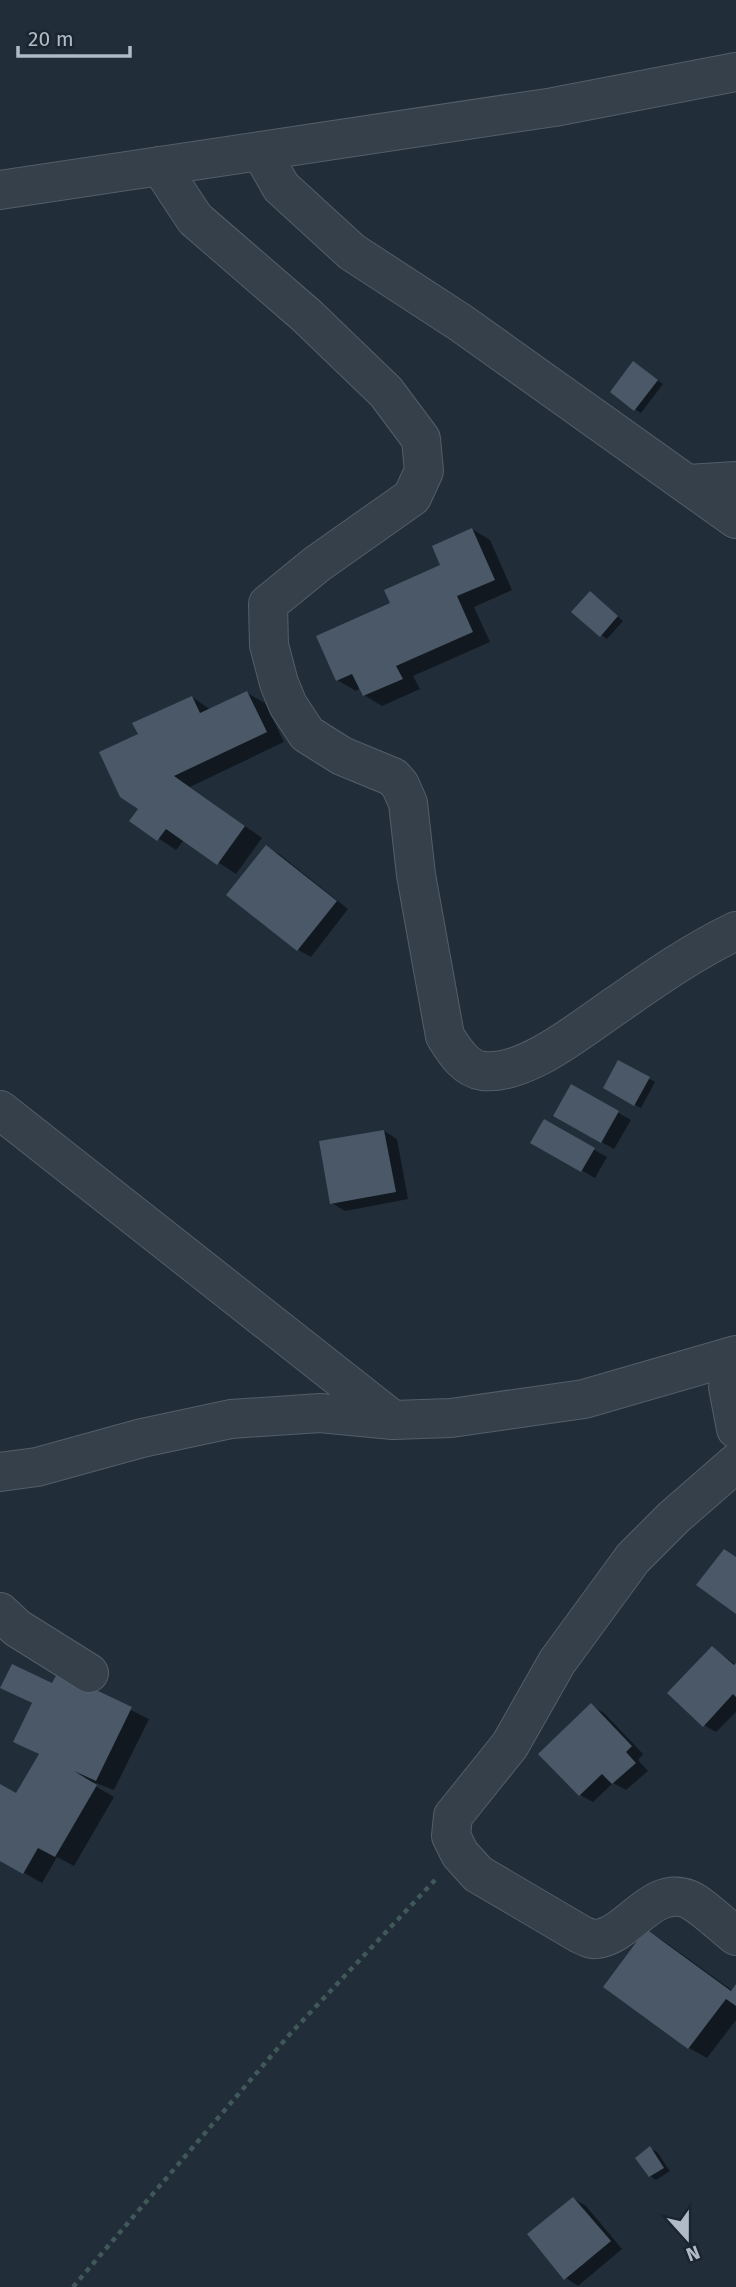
<svg xmlns="http://www.w3.org/2000/svg" width="736" height="2287" viewBox="0 0 736 2287" font-family="'Fira Sans',sans-serif">
	<style>
		.shadow { fill: #0007 }
		.building { fill: #4a5867 }
		.lines { fill: none; stroke-linecap: round; stroke-linejoin: round }
		.minor-casing { stroke: #535e68; stroke-width: 40 }
		.path { stroke: #415859; stroke-width: 4.5; stroke-dasharray: 5 5; stroke-linecap: butt }
		.minor { stroke: #35404b; stroke-width: 38 }
	</style>
	<rect width="100%" height="100%" fill="#212e3a"/>
	<!-- shadow -->
	<g class="shadow">
		<path d="M 639,367 L 663,384 L 641,413 L 635,409 Z"/>
		<path d="M 472,529 L 490,540 L 512,590 L 474,607 L 490,642 L 413,676 L 420,689 L 382,706 L 364,695 L 361,688 L 356,691 L 337,680 L 393,604 L 443,566 Z"/>
		<path d="M 596,597 L 623,621 L 607,639 L 601,635 Z"/>
		<path d="M 247,693 L 265,703 L 284,742 L 190,787 L 262,838 L 236,874 L 184,840 L 176,850 L 131,820 L 140,808 L 140,735 L 192,697 L 211,710 Z"/>
		<path d="M 266,847 L 279,854 L 348,909 L 311,957 L 298,950 Z"/>
		<path d="M 619,1062 L 655,1082 L 641,1108 L 605,1088 Z"/>
		<path d="M 572,1086 L 631,1120 L 614,1149 L 555,1116 Z"/>
		<path d="M 544,1122 L 607,1157 L 595,1178 L 532,1142 Z"/>
		<path d="M 384,1131 L 397,1139 L 408,1199 L 345,1211 L 332,1203 Z"/>
		<path d="M 713,1648 L 736,1665 L 736,1712 L 716,1732 L 704,1725 Z"/>
		<path d="M 58,1674 L 149,1719 L 114,1790 L 93,1782 L 92,1784 L 114,1797 L 74,1866 L 57,1857 L 42,1883 L 0,1859 L 0,1786 L 17,1796 L 41,1755 L 15,1741 L 33,1704 L 2,1688 L 53,1685 Z"/>
		<path d="M 592,1706 L 604,1713 L 643,1754 L 638,1760 L 648,1771 L 626,1790 L 613,1783 L 593,1802 L 580,1795 Z"/>
		<path d="M 647,1931 L 665,1942 L 733,1991 L 736,1987 L 736,2020 L 707,2058 L 689,2048 L 605,1987 Z"/>
		<path d="M 650,2148 L 657,2152 L 670,2171 L 656,2180 L 650,2176 Z"/>
		<path d="M 574,2199 L 586,2206 L 622,2249 L 578,2286 L 566,2278 Z"/>
	</g>
	<!-- building -->
	<g class="building">
		<path d="M 633,361 L 658,380 L 634,411 L 610,392 Z"/>
		<path d="M 472,528 L 495,580 L 457,596 L 473,632 L 396,666 L 403,679 L 363,696 L 352,674 L 336,681 L 316,636 L 390,603 L 384,590 L 440,565 L 432,546 Z"/>
		<path d="M 590,591 L 618,616 L 600,637 L 571,612 Z"/>
		<path d="M 247,691 L 267,732 L 174,776 L 245,826 L 217,865 L 166,829 L 157,841 L 129,821 L 138,809 L 120,797 L 99,752 L 138,734 L 132,723 L 192,696 L 200,713 Z"/>
		<path d="M 266,845 L 337,901 L 297,951 L 226,895 Z"/>
		<path d="M 618,1060 L 650,1077 L 634,1106 L 603,1088 Z"/>
		<path d="M 571,1084 L 619,1111 L 601,1143 L 553,1116 Z"/>
		<path d="M 544,1119 L 595,1148 L 581,1172 L 530,1143 Z"/>
		<path d="M 384,1130 L 396,1192 L 330,1204 L 319,1141 Z"/>
		<path d="M 724,1549 L 736,1557 L 736,1614 L 696,1585 Z"/>
		<path d="M 712,1646 L 734,1665 L 736,1663 L 736,1697 L 733,1694 L 703,1727 L 667,1693 Z"/>
		<path d="M 12,1664 L 52,1683 L 58,1672 L 132,1707 L 96,1781 L 74,1771 L 97,1785 L 55,1857 L 38,1848 L 23,1874 L 0,1861 L 0,1784 L 16,1793 L 39,1754 L 13,1742 L 32,1703 L 0,1688 Z"/>
		<path d="M 591,1703 L 632,1746 L 626,1752 L 636,1763 L 612,1784 L 602,1774 L 579,1796 L 538,1754 Z"/>
		<path d="M 646,1929 L 731,1991 L 736,1984 L 736,2006 L 726,1999 L 688,2049 L 603,1987 Z"/>
		<path d="M 650,2146 L 664,2168 L 649,2177 L 635,2158 Z"/>
		<path d="M 573,2197 L 611,2241 L 564,2280 L 527,2234 Z"/>
	</g>
	<g class="lines">
		<defs>
			<g id="minor">
				<path d="M 261,152 L 281,187 L 352,252 L 461,323 L 736,519"/>
				<path d="M 160,166 L 195,219 L 306,315 L 386,392 L 421,439 L 424,471 L 412,497 L 317,564 L 268,604 L 269,645 L 279,683 L 288,705 L 307,734 L 342,756 L 393,777 L 400,785 L 408,803 L 416,875 L 445,1036 C 454,1050 465,1069 483,1071 C 527,1076 586,1025 621,1002 C 658,976 696,950 736,931"/>
				<path d="M 0,190 L 554,107 L 736,72"/>
				<path d="M 688,484 L 736,481"/>
				<path d="M 0,1110 L 393,1420"/>
				<path d="M 736,1371 L 728,1387 L 736,1429"/>
				<path d="M 736,1463 L 674,1517 L 633,1558 L 557,1662 L 510,1745 L 453,1816 L 451,1836 L 460,1854 L 478,1874 L 580,1934 C 585,1936 591,1940 596,1939 C 629,1936 651,1885 688,1899 C 702,1905 723,1926 736,1936"/>
				<path d="M 0,1472 L 37,1467 L 142,1438 L 231,1419 L 320,1413 L 393,1420 L 451,1418 L 584,1399 L 736,1355"/>
				<path d="M 0,1612 L 17,1628 L 89,1673"/>
			</g>
		</defs>
		<!-- minor casing -->
		<use href="#minor" class="minor-casing"/>
		<!-- path -->
		<path class="path" d="M 73,2287 L 290,2034 L 435,1880"/>
		<!-- minor -->
		<use href="#minor" class="minor"/>
	</g>
	<!-- north arrow -->
	<g transform="translate(687 2238) rotate(159)" stroke="#1a252f" stroke-width="5" paint-order="stroke">
	<path d="M0-5L12 26L0 18L-12 26Z" fill="#b0bbc7"/>
	<text y="-10" font-size="19" font-weight="bold" text-anchor="middle" fill="#b0bbc7">N</text>
	</g>
	<!-- scale -->
	<path d="M18 46v10h112v-10" fill="none" stroke="#b0bbc7" stroke-width="3.5"/>
	<text x="28" y="46" font-size="21" fill="#b0bbc7" stroke="#1a252f" stroke-width="5" paint-order="stroke">20 m</text>
</svg>
